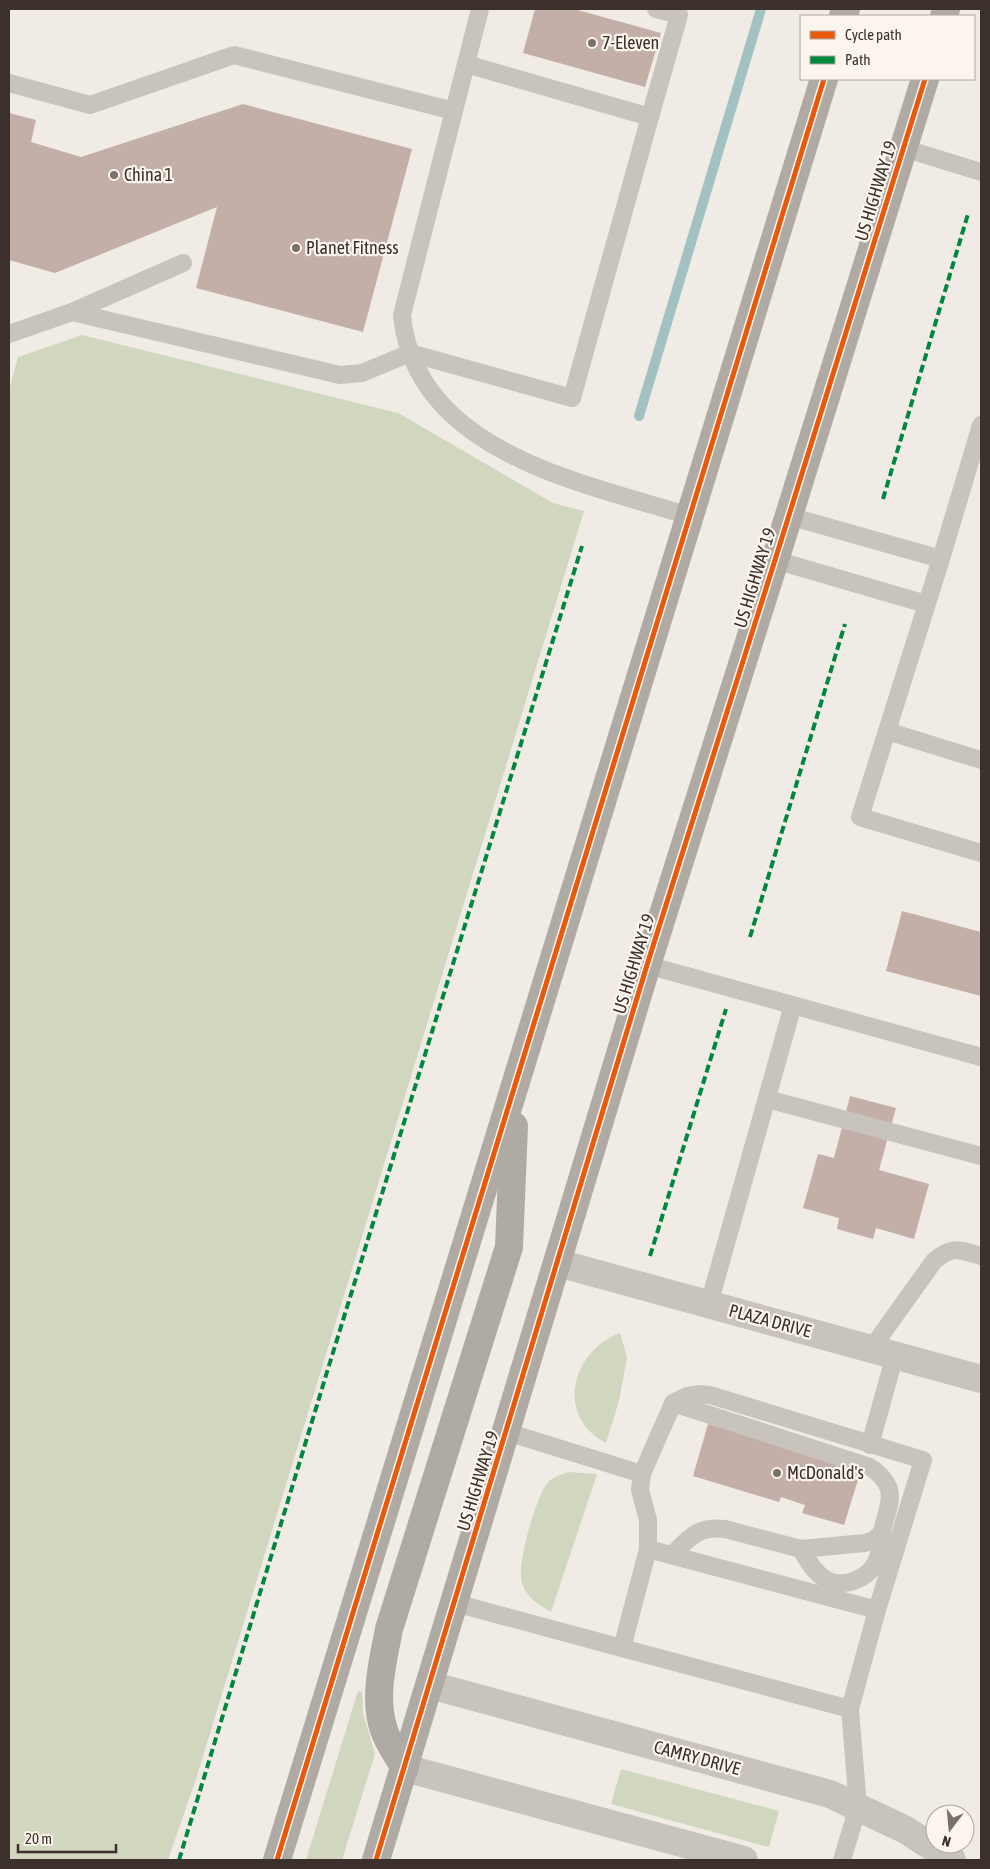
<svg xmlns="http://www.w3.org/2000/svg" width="990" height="1869" viewBox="0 0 990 1869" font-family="'Asap Condensed',sans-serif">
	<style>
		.green { fill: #d1d6bf }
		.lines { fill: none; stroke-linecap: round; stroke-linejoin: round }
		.stream { stroke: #a1c2c1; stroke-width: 10 }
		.building { fill: #c3afa7 }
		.lane { stroke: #c9c3be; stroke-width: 18 }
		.street { stroke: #c9c3be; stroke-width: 28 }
		.highway { stroke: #afaaa4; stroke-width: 28 }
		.quiet { stroke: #00873e; stroke-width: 4; stroke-dasharray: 8 4; stroke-linecap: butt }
		.cycleway-casing { stroke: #fbf5ee; stroke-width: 8 }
		.cycleway { stroke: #e8590c; stroke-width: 5 }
		.poi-dot { fill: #7a716c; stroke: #fbf5ee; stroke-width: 2 }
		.labels { text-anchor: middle; stroke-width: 4.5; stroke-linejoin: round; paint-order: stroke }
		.poi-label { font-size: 18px; fill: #3b302b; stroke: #fbf5ee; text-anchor: start }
		.street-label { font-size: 18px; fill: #3b302b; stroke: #fbf5ee }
	</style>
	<rect width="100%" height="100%" fill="#f0ebe5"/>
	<!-- green -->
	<g class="green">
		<path d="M 82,335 L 398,413 L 553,503 L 584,511 L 196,1779 L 168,1860 L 9,1860 L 9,390 L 18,357 Z"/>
		<path d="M 620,1333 L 627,1357 L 619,1401 L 606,1443 C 555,1417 571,1351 620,1333 Z"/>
		<path d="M 569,1472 L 597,1474 L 551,1612 C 538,1604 527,1598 522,1583 C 516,1565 535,1502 546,1485 C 551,1477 560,1475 569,1472 Z"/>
		<path d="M 358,1691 L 362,1692 L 363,1713 L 375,1754 L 342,1860 L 306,1860 Z"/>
		<path d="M 621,1769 L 779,1811 L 769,1847 L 611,1804 Z"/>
	</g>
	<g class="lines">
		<!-- stream -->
		<path class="stream" d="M 639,416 L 761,9"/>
	</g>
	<!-- building -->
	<g class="building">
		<path d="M 535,9 L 574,9 L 661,33 L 645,87 L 523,53 Z"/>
		<path d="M 243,104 L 412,149 L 363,332 L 196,288 L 217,207 L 55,273 L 9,260 L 9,113 L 36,120 L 31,142 L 81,157 Z"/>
		<path d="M 902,911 L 981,932 L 981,996 L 886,971 Z"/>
		<path d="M 850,1096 L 896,1108 L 879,1170 L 929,1184 L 914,1239 L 876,1228 L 873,1239 L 837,1229 L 839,1218 L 803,1208 L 818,1154 L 834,1158 Z"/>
		<path d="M 708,1424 L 861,1470 L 844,1525 L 802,1513 L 805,1505 L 781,1497 L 779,1502 L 693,1476 Z"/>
	</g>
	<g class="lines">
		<!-- lane -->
		<g class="lane">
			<path d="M 480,9 L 402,315 C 415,452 583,483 690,516"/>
			<path d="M 9,83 L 90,105 L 234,55 L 454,111"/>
			<path d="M 650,117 L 679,15 L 656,9"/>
			<path d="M 903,148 L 981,172"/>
			<path d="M 72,312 L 183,263"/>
			<path d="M 9,334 L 72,312 L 340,375 L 362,373 L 410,353 L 572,398 L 650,117 L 466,64"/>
			<path d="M 981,425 L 941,559 L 860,817 L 981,853"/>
			<path d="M 789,516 L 941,559"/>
			<path d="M 775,560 L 926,604"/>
			<path d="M 887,731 L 981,760"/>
			<path d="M 647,965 L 981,1057"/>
			<path d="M 767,1099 L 981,1156"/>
			<path d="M 709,1304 L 793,1005"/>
			<path d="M 871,1349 L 934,1261 C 952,1245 960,1250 981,1256"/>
			<path d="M 698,1394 L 710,1395 L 923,1460 L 877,1610 L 648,1549 L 648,1520 L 640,1490 L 642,1474 L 673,1403 L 687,1396 Z"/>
			<path d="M 507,1432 L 642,1474"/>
			<path d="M 870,1445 L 895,1355"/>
			<path d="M 648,1549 L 622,1648 L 850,1709"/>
			<path d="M 801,1549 L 865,1543 L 874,1540 L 882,1533"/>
			<path d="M 672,1555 C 690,1537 698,1526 725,1529 L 801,1549 C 807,1560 814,1572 825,1579 C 843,1590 872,1578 878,1557 C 881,1549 880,1539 882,1531 C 889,1502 900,1488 870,1467 L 673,1403"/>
			<path d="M 455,1603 L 622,1648"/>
			<path d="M 842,1860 L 858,1807 L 850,1709 L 877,1610"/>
		</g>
		<!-- street -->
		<g class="street">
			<path d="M 558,1263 L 981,1379"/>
			<path d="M 430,1685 L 830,1794 L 906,1830 L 952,1860"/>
			<path d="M 405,1768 L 744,1860"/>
		</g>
		<!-- highway -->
		<g class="highway">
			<path d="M 843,16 L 846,9"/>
			<path d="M 944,16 L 946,9"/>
			<path d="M 405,1768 C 398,1756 388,1743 384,1730 C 373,1698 383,1661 389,1629 L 509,1247 L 514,1126"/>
			<path d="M 277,1860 L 824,79"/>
			<path d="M 376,1860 L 647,965 L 775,560 L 925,79"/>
		</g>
		<!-- quiet -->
		<g class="quiet">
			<path d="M 883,499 L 968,214"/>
			<path d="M 750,937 L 845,624"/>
			<path d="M 650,1256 L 726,1009"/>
			<path d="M 179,1860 L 327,1372 L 582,546"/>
		</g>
		<defs>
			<g id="cycleway">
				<path d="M 277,1860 L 824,79"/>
				<path d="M 376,1860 L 647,965 L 775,560 L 925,79"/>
			</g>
		</defs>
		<!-- cycleway casing -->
		<use href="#cycleway" class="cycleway-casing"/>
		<!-- cycleway -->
		<use href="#cycleway" class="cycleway"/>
	</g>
	<!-- markers -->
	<g class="poi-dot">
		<circle cx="592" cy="43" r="5"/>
		<circle cx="114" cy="175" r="5"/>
		<circle cx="296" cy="248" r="5"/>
		<circle cx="777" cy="1473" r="5"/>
	</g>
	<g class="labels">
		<!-- poi labels -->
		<g class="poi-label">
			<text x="602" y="49">7-Eleven</text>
			<text x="124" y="181">China 1</text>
			<text x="306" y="254">Planet Fitness</text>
			<text x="787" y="1479">McDonald's</text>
		</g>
		<!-- street labels -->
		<g class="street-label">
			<text transform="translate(876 191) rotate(-73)" y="6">US HIGHWAY 19</text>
			<text transform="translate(755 578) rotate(-73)" y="6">US HIGHWAY 19</text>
			<text transform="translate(634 964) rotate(-73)" y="6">US HIGHWAY 19</text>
			<text transform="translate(770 1321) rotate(15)" y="6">PLAZA DRIVE</text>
			<text transform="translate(478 1481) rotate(-73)" y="6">US HIGHWAY 19</text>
			<text transform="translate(697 1758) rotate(15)" y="6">CAMRY DRIVE</text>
		</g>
	</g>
	<!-- border -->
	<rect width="990" height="1869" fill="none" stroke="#3b302b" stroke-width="20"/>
	<!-- legend -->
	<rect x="800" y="15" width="175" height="65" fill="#fbf5ee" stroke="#aea6a0"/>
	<rect x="810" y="31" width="25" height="8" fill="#e8590c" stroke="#aea6a0"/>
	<text x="845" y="40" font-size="15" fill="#3b302b">Cycle path</text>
	<rect x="810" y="56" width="25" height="8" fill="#00873e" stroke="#aea6a0"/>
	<text x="845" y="65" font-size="15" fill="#3b302b">Path</text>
	<!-- north arrow -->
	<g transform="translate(950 1829) rotate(196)"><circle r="24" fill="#fbf5ee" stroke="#aea6a0"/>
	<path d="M0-4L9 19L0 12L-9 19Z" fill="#7a716c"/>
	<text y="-8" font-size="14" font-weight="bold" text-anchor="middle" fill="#3b302b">N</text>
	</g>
	<!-- scale -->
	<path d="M18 1844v8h98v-8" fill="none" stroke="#3b302b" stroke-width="2.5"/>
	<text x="25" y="1844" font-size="15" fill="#3b302b" stroke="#fbf5ee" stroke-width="4" paint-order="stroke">20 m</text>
</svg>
